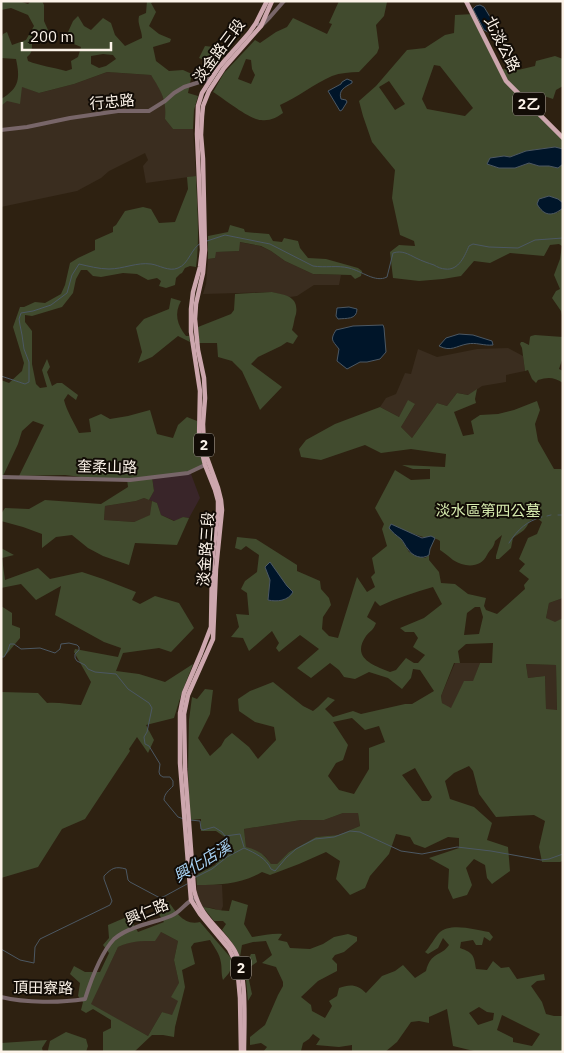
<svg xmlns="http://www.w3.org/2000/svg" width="564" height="1053" viewBox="0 0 564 1053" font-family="'IBM Plex Sans','Noto Sans TC',sans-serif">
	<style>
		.commercial { fill: #392529 }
		.industrial { fill: #3a2d1f }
		.green { fill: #414b2e; fill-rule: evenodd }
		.water { fill: #001529; stroke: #4c5863 }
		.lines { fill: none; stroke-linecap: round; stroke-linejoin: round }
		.stream { stroke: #4c5863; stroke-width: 1 }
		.minor { stroke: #786669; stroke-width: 4 }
		.major { stroke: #cda7ae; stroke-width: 4.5 }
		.labels { text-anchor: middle; stroke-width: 4; stroke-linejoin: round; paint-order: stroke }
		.shield { fill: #120c06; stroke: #b6aea5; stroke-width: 1 }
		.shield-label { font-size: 14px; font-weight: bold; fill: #fcf3e9 }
		.street-label { font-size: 15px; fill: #fcf3e9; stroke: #120c06 }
		.park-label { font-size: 15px; fill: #d8edb0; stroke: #120c06 }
		.water-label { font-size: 16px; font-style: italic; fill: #a9d4f7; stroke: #120c06 }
	</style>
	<rect width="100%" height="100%" fill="#2e2111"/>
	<!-- commercial -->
	<path class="commercial" d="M 189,472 L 191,474 L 200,498 L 189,518 L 183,517 L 175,521 L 161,515 L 157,503 L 149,500 L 154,491 L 152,477 Z"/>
	<!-- industrial -->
	<g class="industrial">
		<path d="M 107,72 L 151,75 L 160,88 L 166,107 L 165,119 L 173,129 L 193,129 L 196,176 L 146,183 L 143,166 L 148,160 L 145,153 L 109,171 L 101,178 L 77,191 L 1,207 L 1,106 L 21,86 L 39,93 L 74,84 Z"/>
		<path d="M 239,242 L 260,246 L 271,251 L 285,261 L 313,274 L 341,275 L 339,285 L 314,285 L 297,296 L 290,297 L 272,292 L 203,294 L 206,284 L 208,259 L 215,258 L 215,252 L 239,251 Z"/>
		<path d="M 508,348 L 523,356 L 525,371 L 506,375 L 506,382 L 482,386 L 469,395 L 457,393 L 447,406 L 437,403 L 412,438 L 401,427 L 415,404 L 399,417 L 380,407 L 386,398 L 396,394 L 405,373 L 411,374 L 418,349 L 437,357 L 477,349 Z"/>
		<path d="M 144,498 L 152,501 L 151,515 L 134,522 L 104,520 L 105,506 L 136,501 Z"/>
		<path d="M 563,598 L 563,618 L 554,624 L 546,618 L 549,603 Z"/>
		<path d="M 455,663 L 480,663 L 473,682 L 464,682 L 451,709 L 442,703 L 441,696 Z"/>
		<path d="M 526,664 L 556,665 L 557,710 L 546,710 L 545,676 L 528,678 Z"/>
		<path d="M 343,813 L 358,813 L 360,826 L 338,835 L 316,837 L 289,852 L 277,864 L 271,864 L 265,856 L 246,847 L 244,829 L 301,820 L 324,820 Z"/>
		<path d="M 197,885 L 222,885 L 223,906 L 221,911 L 212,908 L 203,907 L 199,902 L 197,895 Z"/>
		<path d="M 161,932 L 178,941 L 174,960 L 179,983 L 179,1001 L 172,1016 L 162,1012 L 148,1036 L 90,1004 L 118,947 L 129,942 L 141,941 Z"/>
	</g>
	<!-- green -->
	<g class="green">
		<path d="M 1,1 L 19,1 L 28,4 L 31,1 L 42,1 L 44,5 L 44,21 L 48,30 L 41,38 L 32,44 C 32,50 32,53 27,57 L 28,61 C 40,66 53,67 66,71 L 72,69 L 71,61 L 78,57 L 81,47 L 69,42 L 64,41 L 73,21 L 78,16 L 84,26 L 91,30 L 103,18 L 111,23 L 115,35 L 125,46 L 142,38 C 142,30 137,24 139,16 L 146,13 L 147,1 L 154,1 L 151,3 L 156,12 L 149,26 L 159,34 L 171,39 L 170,42 L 153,47 L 156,61 L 169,71 L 183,70 L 192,74 L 188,93 L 198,96 L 194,110 L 193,129 L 173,129 L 165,119 C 167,100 161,91 151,75 L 107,72 L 74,84 L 39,93 L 22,87 L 20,104 L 7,101 L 1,106 L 1,99 C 20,88 20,78 16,59 L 1,58 L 1,39 L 3,34 L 7,32 L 12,45 L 26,40 L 34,26 L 28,15 L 11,8 L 1,10 ZM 103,54 L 113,55 L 116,59 L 106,66 L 99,68 L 91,64 L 91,56 Z"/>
		<path d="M 339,1 L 393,1 L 387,2 L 384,16 L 376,25 L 379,48 L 377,53 L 359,72 C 350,72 340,73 332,76 C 314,84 298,97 280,105 L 283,113 C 276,118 270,121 261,120 C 250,120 223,98 213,92 L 224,73 L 255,40 L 260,43 L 276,32 L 287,27 L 293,18 L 327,34 L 332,24 L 329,23 ZM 246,59 L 251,60 L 252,69 L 255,75 L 251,84 L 238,79 Z"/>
		<path d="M 474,14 L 500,69 L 518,70 L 535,66 L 536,61 L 555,56 L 563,59 L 563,69 L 562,71 L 563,72 L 563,86 L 556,90 L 553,99 L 544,96 L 540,110 L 540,117 L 563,140 L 563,149 L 555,147 L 526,151 L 510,157 L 504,156 L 487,164 L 499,168 L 515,168 L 529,163 L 539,166 L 549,166 L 558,168 L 563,164 L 563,203 L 558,199 L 557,213 L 563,208 L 563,320 L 561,311 L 552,298 L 556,291 L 560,289 L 554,275 L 560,259 L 562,246 L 559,244 L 550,245 L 544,256 L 510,253 L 490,263 L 474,261 L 461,276 L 443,279 L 419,281 L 393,278 L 390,252 L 399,245 L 415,246 L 414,241 L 400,235 L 392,198 L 395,170 L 372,142 L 363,116 L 359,101 L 376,86 L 407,50 L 425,48 L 445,35 L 454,33 L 455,15 ZM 434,65 L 440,66 L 473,108 L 465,116 L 427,109 L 422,99 ZM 389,81 L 405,104 L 395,110 L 379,87 Z"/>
		<path d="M 205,46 L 214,47 L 225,55 L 216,64 L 199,58 Z"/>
		<path d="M 196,176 C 197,206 200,237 196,267 L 190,266 L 185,268 L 182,273 L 180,274 L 176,278 L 175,285 L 166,288 L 159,286 L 161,281 L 157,278 L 148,280 L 137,274 L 123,273 L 101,277 L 93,276 L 87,270 L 81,270 L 76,279 L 73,293 L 62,307 L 32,316 L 25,315 L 25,322 L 32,331 L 32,364 L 36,384 L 40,388 L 47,387 L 42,370 L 47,359 L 50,367 L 47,372 L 52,386 L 57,383 L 62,383 L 78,395 L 76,400 L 68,394 L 64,400 C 67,412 74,422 79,433 L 91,432 L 89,419 L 101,414 L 110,419 L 128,416 L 150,410 L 157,434 L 173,438 L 178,425 L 187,417 L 197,421 L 197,436 L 203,464 L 189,472 L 152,477 L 154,491 L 149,500 L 144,498 L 136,501 L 105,506 L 104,520 L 134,522 L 150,515 L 152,501 L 157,503 L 161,515 L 174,521 L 183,517 L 189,518 L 177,545 L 135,543 L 129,565 L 103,556 L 88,548 L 72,535 L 56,537 L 42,548 L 42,534 L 23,527 L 1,521 L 1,514 L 5,508 L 29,509 L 45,500 L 101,504 L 128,487 L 127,479 L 105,480 L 65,475 L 19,476 L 44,425 L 33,421 L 22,431 L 18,444 L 3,476 L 1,476 L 1,380 L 9,383 L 22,371 L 24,363 L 13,327 L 20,307 L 24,307 L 35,302 L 45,303 L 61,294 L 65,285 L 70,263 L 78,258 L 95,250 L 95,240 L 113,232 L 113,227 L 116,225 L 125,211 L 143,207 L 151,209 L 159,223 L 175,222 L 188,189 L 187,177 Z"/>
		<path d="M 230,225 L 244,229 L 245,232 L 269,234 L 273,241 L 282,242 L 284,238 L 298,241 L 300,248 L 308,258 L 326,259 L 358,268 L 362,271 L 361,276 L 355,279 L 351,275 L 313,274 L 285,261 L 271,251 L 261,246 L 240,242 L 239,251 L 216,252 L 215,258 L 208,259 L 208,236 L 228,232 Z"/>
		<path d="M 272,292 C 285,295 299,296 296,314 C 294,319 294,324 292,330 L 298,336 L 293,344 L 287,342 L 281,346 L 258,357 L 251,364 L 282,387 L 260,410 L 242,371 L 232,361 L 218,357 L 217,343 L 199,343 L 198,327 L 231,314 L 234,310 L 235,294 Z"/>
		<path d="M 171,298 L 181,301 C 174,313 177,325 186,336 L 189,336 L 190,342 L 178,336 L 152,357 L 138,363 L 142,352 L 136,328 L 144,319 L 169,309 Z"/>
		<path d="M 535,335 L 563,337 L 563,357 L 559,369 L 563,371 L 563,383 C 554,377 548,377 538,380 L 536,383 L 532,379 L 528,370 L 525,371 L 522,348 L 520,344 L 521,342 L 523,342 L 529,345 L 530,337 L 531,336 Z"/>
		<path d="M 477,389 L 475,399 L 476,403 L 454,412 L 463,436 L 474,434 L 471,421 L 480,415 L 498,414 L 514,410 L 537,401 L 540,410 L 535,424 L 538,441 L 554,469 L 561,469 L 563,471 L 563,598 L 549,603 L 546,618 L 555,622 L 563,618 L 563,861 L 560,862 L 542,862 L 539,847 L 545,821 L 534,815 L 496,817 L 479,794 L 473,771 L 469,766 L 454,773 L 445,781 L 450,799 L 474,807 L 492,823 L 487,840 L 508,847 L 510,871 L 492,884 L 487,878 L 485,865 L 474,859 L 466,868 L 472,885 L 467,895 L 453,899 L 448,888 L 449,869 L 429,858 L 459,848 L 459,838 L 448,837 L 425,848 L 414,844 L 410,837 L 396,834 L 389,854 L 370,876 L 365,888 L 350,895 L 336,879 L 340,861 L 326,852 L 299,864 L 270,875 L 262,872 C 241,884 221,885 197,885 L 196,875 L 215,865 L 222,855 L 231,850 L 229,840 L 216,831 L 201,831 L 201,819 L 190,820 L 188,772 L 189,720 L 192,697 L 197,699 L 205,689 L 213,690 L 210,714 L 198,738 L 210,756 L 221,746 L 225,739 L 232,733 L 249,747 L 258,759 L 276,740 L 274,727 L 255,722 L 239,711 L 238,699 L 250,691 L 273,682 L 303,706 L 313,711 L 318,707 L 328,697 L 335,700 L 325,709 L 333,717 L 353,711 L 361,714 L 405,704 L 412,704 L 434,691 L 420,670 L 413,669 L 411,678 L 402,689 L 388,678 L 369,672 L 355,679 L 344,677 L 339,670 L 330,663 L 311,678 L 297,668 L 319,649 L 300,635 L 279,652 L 276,648 L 279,643 L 272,631 L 249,651 L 243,638 L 231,637 L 239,627 L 236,614 L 249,615 L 247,593 L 241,589 L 245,581 L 257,572 L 259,555 L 246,546 L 241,550 L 235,548 L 237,537 L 256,539 L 297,565 L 297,571 L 320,581 L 321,589 L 329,598 L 331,605 L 323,617 L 322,629 L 329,636 L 338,638 L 357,577 L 367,592 L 375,587 L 371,577 L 375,573 L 372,558 L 387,546 L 382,529 L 384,524 L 375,508 L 395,470 L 411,480 L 430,479 L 430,469 L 413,469 L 402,465 L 445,467 L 446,454 L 411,449 L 381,453 L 365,445 L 321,460 L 301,457 L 299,449 L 306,440 L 335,424 L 380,407 L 399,417 L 408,400 L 415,404 L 401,427 L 412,438 L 437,403 L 447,406 L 457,393 L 468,395 ZM 537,518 L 542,522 L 537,534 L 528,538 L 519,559 L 525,564 L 519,571 L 529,579 L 524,585 L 525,589 L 497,614 L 486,610 L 484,606 L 486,598 L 468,594 L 455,584 L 441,583 L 439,572 L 429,560 L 429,555 L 425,558 L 409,552 L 402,540 L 399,528 C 406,531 413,534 420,536 C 428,539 429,534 440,541 L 440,550 C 445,553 449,557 453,560 C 465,568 481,568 487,555 C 490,549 494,548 495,541 L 502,535 L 496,556 L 496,559 L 499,559 L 511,548 L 513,538 C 516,535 521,533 524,530 C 530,524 527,520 537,518 ZM 270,580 L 287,586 L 293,592 L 268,600 ZM 433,587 L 442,604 L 424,618 L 400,628 L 405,632 L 414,632 L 418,638 L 413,647 L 425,655 L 418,663 L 414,663 L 406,658 L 396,670 L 390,672 C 373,665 351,658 366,636 C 371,630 373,631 376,623 L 367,617 L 375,601 L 380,606 C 397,598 415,592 433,587 ZM 475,607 L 480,607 L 483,617 L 479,634 L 464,635 L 467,613 ZM 493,643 L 492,663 L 480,663 L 473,681 L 464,681 L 451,708 L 442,703 L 441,696 L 454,663 L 460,663 L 458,651 L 466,644 ZM 526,664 L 556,665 L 557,710 L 546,709 L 545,676 L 528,678 ZM 352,718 L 365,730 L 379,726 L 385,742 L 369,748 L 369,769 L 354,794 L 339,790 L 328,776 L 336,763 L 343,760 L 348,745 L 333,722 ZM 415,768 L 432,797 L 429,801 L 422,801 L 402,775 ZM 343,813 L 358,813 L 360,826 L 338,835 L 316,837 L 289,852 L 277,864 L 271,864 C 264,854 258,850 246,847 L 244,829 L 301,820 L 324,820 Z"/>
		<path d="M 1,548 L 14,555 L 2,558 L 5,580 L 38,568 L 50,579 L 82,572 L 103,579 L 136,592 L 132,600 L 140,604 L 155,596 L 179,603 L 194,628 L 171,652 L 159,648 L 123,653 L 116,671 L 139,674 L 165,682 L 193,664 L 182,692 L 174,718 L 146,725 L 154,740 L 148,753 L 137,737 L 129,749 L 130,751 L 85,819 L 62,829 L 38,867 L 1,878 L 1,692 L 38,693 L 47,703 C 59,702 70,705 81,705 L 91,682 L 74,652 L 75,649 L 118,657 L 121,648 L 104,642 L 55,615 L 61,586 L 36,600 L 21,584 L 1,588 Z"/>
		<path d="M 1,606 L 12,613 L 12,625 L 20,628 L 20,638 L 5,656 L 1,658 Z"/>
		<path d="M 232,900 L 248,905 L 244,924 L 252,937 C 262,936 273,933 282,934 L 278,940 L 287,942 L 290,948 L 310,949 L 323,944 L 334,937 L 348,934 L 357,937 L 357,941 L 344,952 L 335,955 L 332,959 L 337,964 L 337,971 L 318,981 L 301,997 L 311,1005 L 312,1011 L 325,1018 L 332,1006 L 329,1001 L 337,996 L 339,988 C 350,984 357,984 366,993 L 382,976 L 395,971 L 403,965 L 415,978 L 426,971 C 431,951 441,957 449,945 L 443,938 L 438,948 L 428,954 L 425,952 C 430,947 435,937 439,933 C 450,922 476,930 489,932 L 493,937 L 490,941 L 484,937 L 482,945 L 476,945 L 473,940 L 461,942 L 460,948 C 474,953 474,956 476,969 L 487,970 L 493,961 L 501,968 L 509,967 L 517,979 L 544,974 L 545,980 L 537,981 L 531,986 L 542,1002 L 546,1014 L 554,1016 L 563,1016 L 563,1052 L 478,1052 L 453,1046 L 447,1009 L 429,1017 L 429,1023 L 419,1021 L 411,1022 L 397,1042 L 385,1052 L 352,1052 L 352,1045 L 339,1047 L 316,1045 L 320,1039 L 313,1034 L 309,1039 L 303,1043 L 301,1051 L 296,1052 L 263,1052 L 267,1047 L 261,1043 L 250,1045 L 250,1037 L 265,1025 L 278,995 L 283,986 L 283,982 L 276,967 L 262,963 L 272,955 L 266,941 L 253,942 L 242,945 L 240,957 C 236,947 229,938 222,930 L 226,924 L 223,921 L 214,921 L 203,907 C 212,908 220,911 229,911 ZM 479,1007 L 487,1012 L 494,1013 L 493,1020 L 478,1025 L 469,1013 ZM 502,1015 L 540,1034 L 532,1046 L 513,1042 L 513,1038 L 497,1030 Z"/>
		<path d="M 168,901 C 176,912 184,926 200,922 L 231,958 L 233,964 L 229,973 L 223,980 C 221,974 222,968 221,963 C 220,954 214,947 210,940 L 194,943 L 191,947 L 195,964 L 182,970 L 185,987 L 175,1027 L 174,1037 L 163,1035 L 152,1035 L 134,1052 L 103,1052 L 103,1032 L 111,1028 L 111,1020 L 93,1009 L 86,1013 L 81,1010 L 83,1002 L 78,996 L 80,983 L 70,974 L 74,966 L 85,972 L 100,972 L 109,953 L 103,945 L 109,938 L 108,925 L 129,916 L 138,932 L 164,922 L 156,910 ZM 161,932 L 178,941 L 174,960 L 179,983 L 171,997 L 178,1001 L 172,1015 L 162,1012 L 148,1036 L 91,1004 L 118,947 C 131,941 140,941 155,941 Z"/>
		<path d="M 251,954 L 255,954 L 257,962 L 250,967 L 249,980 L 252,994 L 248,1001 L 246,980 L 244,965 L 248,960 Z"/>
		<path d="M 66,1032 L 86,1039 L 88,1046 L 86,1052 L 49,1052 L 48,1050 L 50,1041 Z"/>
		<path d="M 47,1040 L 42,1048 L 43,1052 L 1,1052 L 1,1043 Z"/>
	</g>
	<!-- water -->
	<g class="water">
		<path d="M 480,5 L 484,7 L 495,25 L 495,28 L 488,32 L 484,30 L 473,9 L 476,6 Z"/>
		<path d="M 347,79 L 352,81 L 352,83 C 345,87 338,90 341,99 L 346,100 L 347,102 L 342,110 L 340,111 L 328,91 L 341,84 L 342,82 Z"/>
		<path d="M 555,147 L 563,149 L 563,164 L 558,168 L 549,166 L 539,166 L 529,163 L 515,168 L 499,168 L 487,164 L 490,158 L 504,156 L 510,157 L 526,151 Z"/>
		<path d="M 549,196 L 558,199 L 563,203 L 563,208 C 552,217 544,216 537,204 L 539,199 Z"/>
		<path d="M 349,307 L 357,309 C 357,320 346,318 338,319 L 336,316 L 337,308 Z"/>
		<path d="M 383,325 L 384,328 L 386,352 L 380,359 L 367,362 L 360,362 L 347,369 L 337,361 L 339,349 C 332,340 330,340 336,330 L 353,326 Z"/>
		<path d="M 459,334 L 473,335 L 492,341 L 493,345 C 484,346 476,342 467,344 C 456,346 451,352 439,346 L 446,338 Z"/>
		<path d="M 391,524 L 422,538 L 431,536 L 435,538 L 430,549 L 429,555 C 422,560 412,556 408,549 C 405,546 404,542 401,539 C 396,535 393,533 389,528 Z"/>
		<path d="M 270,562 L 287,586 L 293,592 C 288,601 277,602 268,600 L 270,580 L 265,567 Z"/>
	</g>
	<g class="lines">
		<!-- stream -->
		<g class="stream">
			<path d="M 207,241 L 225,235 L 270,244 L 313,266 C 325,268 338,265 349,268 C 362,271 375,283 387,277 L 393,253 C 402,250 408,254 416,258 C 422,261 428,263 434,265 C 437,267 442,269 445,269 C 459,271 465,255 469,246 L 473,244 L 489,247 L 518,248 L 535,240 L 563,238"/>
			<path d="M 1,376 L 25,384 L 29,382 L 29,362 L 24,349 L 22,335 L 20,325 L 19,319 L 21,313 L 33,311 L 51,305 L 67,293 L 72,275 L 79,264 C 88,266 99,269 109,269 C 123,269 137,262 151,264 C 159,265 169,272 178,268 C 189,264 191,248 201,243"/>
			<path d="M 558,515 L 563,515"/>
			<path d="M 547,516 L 551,515"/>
			<path d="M 509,543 C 518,529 527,521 542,517"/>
			<path d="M 1,657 L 4,657 L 8,650 L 10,644 L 14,644 L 21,649 L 40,648 L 55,653 L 60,649 L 61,644 L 69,643 L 77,645 L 79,647 L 79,650 L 75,654 L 75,658 L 77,661 L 85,665 L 88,669 L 95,672 L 116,674 L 128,689 L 149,703 L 152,708 L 147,732 L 144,737 L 145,744 L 149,746 L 160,764 L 159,772 L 160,775 L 163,777 L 170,777 L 173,781 L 173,786 C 169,790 164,794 164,800 L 178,817 L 184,819"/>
			<path d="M 190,820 L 200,821 L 201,829 L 203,830 L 214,827 L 222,832 L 225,836 L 240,834 L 244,847"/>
			<path d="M 194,878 L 212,869 L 227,857 L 244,848 C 255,853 266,858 271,869 L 275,871 L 286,858 L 296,849 L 315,839 L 334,837 L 350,831 L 360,832 L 401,851 L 422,854 L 457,847 L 491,851 L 541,860 L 549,859 L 563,854"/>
			<path d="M 1,949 L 20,960 L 34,963 L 35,947 L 40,939 L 110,905 L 112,901 L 104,879 L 104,876 C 112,868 115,866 126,869 L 128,880 L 130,882 L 160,898 L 165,896 L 187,884"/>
		</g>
		<!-- minor -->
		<g class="minor">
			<path d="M 256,23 L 261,26 L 270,17 L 284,1"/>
			<path d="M 1,130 L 27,127 L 70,118 L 118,111 L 149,111 L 165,101 L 174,93 L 184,87 L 212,78"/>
			<path d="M 1,477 L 130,480 L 188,473 L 207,464"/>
			<path d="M 1,997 C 26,1003 60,1003 85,999 C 91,980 100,954 114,939 C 119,935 128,930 134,928 C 146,923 159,921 171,916 C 181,912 186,901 196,898"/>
		</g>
		<!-- major -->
		<g class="major">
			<path d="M 466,1 L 506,81 L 563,138"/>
			<path d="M 241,1052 L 240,998 L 237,965 L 229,949 L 200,914 L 191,900 L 180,763 L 180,713 L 184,693 L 201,653 L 211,627 L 212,564 L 218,511 L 218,501 L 215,490 L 205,465 L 199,440 L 200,391 L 191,332 L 191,309 L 193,292 L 200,267 L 202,250 L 197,134 L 198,106 L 202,93 L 219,67 L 249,33 L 256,23 L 267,1"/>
			<path d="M 244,1052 C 244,1024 248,970 233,948 C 219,927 200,917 194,890 L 185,769 L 184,714 L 188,695 L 213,639 L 216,569 L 222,510 L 221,500 L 218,488 L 206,455 L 204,447 L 203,424 L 205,398 L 204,378 L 198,350 L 195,319 L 196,304 L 203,273 L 205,250 L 203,159 L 201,135 L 202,116 L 203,106 L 209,91 L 224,68 L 261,26 L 272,1"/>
		</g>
	</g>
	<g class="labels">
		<!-- shield labels -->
		<g class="shield">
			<rect x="513" y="92.5" width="32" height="23" rx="4"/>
			<rect x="194" y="433.5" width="20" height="23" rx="4"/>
			<rect x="231" y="956.5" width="20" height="23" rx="4"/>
		</g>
		<g class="shield-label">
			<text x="529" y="109">2乙</text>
			<text x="204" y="450">2</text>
			<text x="241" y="973">2</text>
		</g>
		<!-- street labels -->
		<g class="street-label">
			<text transform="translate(502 44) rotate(63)" y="5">北淡公路</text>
			<text transform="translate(219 51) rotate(-53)" y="5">淡金路三段</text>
			<text transform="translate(112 102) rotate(-5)" y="5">行忠路</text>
			<text transform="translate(107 467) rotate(1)" y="5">奎柔山路</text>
			<text transform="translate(206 549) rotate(-86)" y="5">淡金路三段</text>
			<text transform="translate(147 912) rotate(-22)" y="5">興仁路</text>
			<text transform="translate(43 988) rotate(1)" y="5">頂田寮路</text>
		</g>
		<!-- park labels -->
		<g class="park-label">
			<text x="488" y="516">淡水區第四公墓</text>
		</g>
		<!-- water labels -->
		<g class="water-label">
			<text transform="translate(202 861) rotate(-31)" y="6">興化店溪</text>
		</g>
	</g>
	<!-- border -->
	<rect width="564" height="1053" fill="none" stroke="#fcf3e9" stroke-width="5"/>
	<!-- scale -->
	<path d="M22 42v8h89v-8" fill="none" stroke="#fcf3e9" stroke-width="2.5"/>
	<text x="30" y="42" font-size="15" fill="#fcf3e9" stroke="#120c06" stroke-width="4" paint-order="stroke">200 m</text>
</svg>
